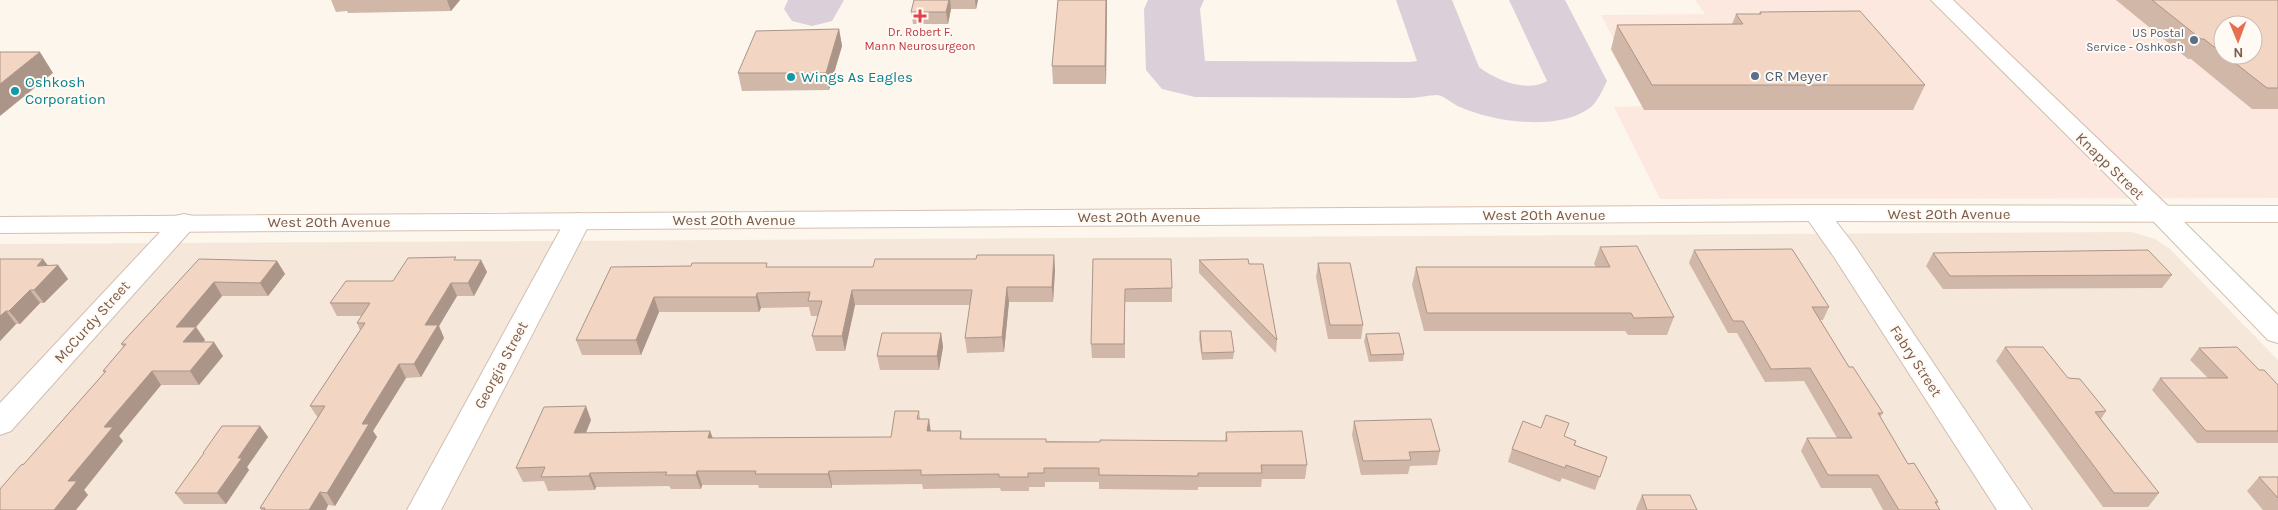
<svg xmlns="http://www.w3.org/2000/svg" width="2278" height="510" viewBox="0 0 2278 510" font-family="Karla,sans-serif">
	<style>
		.residential { fill: #f5e8da }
		.commercial { fill: #fde8e0; fill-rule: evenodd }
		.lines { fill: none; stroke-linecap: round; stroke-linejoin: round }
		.taxiway { fill: #dbcfda; fill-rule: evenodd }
		.minor-casing { stroke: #d1beb0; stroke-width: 2 }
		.tertiary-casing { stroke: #d1beb0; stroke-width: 2 }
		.secondary-casing { stroke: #d6c0b0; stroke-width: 2 }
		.minor { fill: #fff; fill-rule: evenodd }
		.tertiary { fill: #fff; fill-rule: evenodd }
		.secondary { fill: #fff; fill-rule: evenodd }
		.wall { fill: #d1b7a8; fill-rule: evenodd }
		.shaded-wall { fill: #aa9588 }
		.building { fill: #f3d5c3; stroke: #aa9588 }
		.health-dot { fill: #e0444e; stroke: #fffaf3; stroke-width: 2 }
		.service-dot { fill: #5c6f8a; stroke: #fffaf3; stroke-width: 2 }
		.culture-dot { fill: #0f9aa8; stroke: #fffaf3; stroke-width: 2 }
		.labels { text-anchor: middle; stroke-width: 4; stroke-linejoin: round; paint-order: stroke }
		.far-health-label { font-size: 12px; fill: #be3a42; stroke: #fffaf3 }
		.far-service-label { font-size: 12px; fill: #4e5e75; stroke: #fffaf3; text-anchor: end }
		.service-label { font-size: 15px; fill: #4e5e75; stroke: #fffaf3; text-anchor: start }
		.culture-label { font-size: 15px; fill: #0d838f; stroke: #fffaf3; text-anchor: start }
		.street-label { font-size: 15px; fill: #7a5c4d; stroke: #fffaf3 }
	</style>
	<rect width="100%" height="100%" fill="#fdf6ec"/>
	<!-- residential -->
	<path class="residential" d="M 2132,232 L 2155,239 L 2170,249 L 2278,360 L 2278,510 L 0,510 L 0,244 Z"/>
	<!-- commercial -->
	<path class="commercial" d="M 1695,0 L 2278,0 L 2278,198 L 1660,199 L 1614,107 L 1642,106 L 1610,49 L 1618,48 L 1601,15 L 1705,14 ZM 2223,25 L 2253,25 L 2253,55 L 2223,55 Z"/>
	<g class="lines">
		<!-- taxiway -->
		<g class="taxiway">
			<path d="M 788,0 L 844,0 L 832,21 L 812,26 L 792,21 L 784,9 Z"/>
			<path d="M 1148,0 L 1204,0 L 1200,9 L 1205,61 L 1410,62 L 1417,61 L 1396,0 L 1452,0 L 1479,67 C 1496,80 1526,93 1547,81 L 1509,0 L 1565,0 L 1607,81 C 1603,89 1598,101 1591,107 C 1559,132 1494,122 1460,107 C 1454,105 1443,95 1437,95 C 1428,95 1419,98 1410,98 L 1195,97 L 1162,89 L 1146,70 L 1144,9 Z"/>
		</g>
		<defs>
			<g id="minor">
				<path d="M 1931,0 L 1953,0 L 2170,208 L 2174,214 L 2170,220 L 2161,222 L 2152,220 Z"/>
				<path d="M 1816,205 L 1825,207 L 1854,245 L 2032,510 L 1997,510 L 1834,257 L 1803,213 L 1807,207 Z"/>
				<path d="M 578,213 L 587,215 L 591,221 L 441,510 L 407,510 L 565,221 L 569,215 Z"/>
				<path d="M 184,214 L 193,216 L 197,222 L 193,228 L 11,431 L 0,435 L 0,403 L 175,216 Z"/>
			</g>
			<path id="tertiary" d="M 2161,206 L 2170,208 L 2278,315 L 2278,343 L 2268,340 L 2152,220 L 2148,214 L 2152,208 Z"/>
			<path id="secondary" d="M 1816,205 L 2278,206 L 2278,222 L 1816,221 L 0,233 L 0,217 Z"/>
		</defs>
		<!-- minor casing -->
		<use href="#minor" class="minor-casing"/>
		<!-- tertiary casing -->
		<use href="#tertiary" class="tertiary-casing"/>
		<!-- secondary casing -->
		<use href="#secondary" class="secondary-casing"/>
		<!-- minor -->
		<use href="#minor" class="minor"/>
		<!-- tertiary -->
		<use href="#tertiary" class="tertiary"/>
		<!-- secondary -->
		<use href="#secondary" class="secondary"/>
	</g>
	<!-- wall -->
	<g class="wall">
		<path d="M 331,0 L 460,0 L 451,11 L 348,13 L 347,11 L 336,12 Z"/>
		<path d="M 914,0 L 978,0 L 976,9 L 951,9 L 948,24 L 913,24 L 911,12 Z"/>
		<path d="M 1058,0 L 1107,0 L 1106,84 L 1053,84 L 1052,66 Z"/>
		<path d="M 2116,0 L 2278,0 L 2278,109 L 2252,109 L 2191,59 L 2188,59 ZM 2223,25 L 2253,55 L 2223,55 Z"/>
		<path d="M 1760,12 L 1925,85 L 1913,110 L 1644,110 L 1611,49 L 1617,25 L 1732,24 L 1736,14 L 1759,14 Z"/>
		<path d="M 839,29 L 842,46 L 829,90 L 742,91 L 738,73 Z"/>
		<path d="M 1600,247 L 1674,317 L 1667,335 L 1628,335 L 1625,331 L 1424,331 L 1412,285 L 1416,267 L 1596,267 L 1594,264 Z"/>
		<path d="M 1694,250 L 1829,307 L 1823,320 L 1820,320 L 1849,367 L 1883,413 L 1880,417 L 1908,464 L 1938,502 L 1937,504 L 1940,510 L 1883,510 L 1871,488 L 1821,488 L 1801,451 L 1807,438 L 1837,438 L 1804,381 L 1765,382 L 1737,333 L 1728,333 L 1689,263 Z"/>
		<path d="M 1933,253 L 2172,275 L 2162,288 L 1943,289 L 1926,266 Z"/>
		<path d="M 1054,255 L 1055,270 L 1053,302 L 1009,302 L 1004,352 L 967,353 L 965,338 L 970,305 L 855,305 L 845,351 L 816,351 L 812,336 L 818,316 L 811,316 L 809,307 L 761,308 L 759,312 L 659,312 L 641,355 L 582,355 L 576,340 L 611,267 L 873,267 L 976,259 Z"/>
		<path d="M 0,259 L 43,259 L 48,266 L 58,265 L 68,279 L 44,303 L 40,303 L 20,324 L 16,324 L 0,341 Z"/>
		<path d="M 199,259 L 277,261 L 285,274 L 268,296 L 222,296 L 196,327 L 205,340 L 203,342 L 223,356 L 199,385 L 161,385 L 119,436 L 123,441 L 84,490 L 88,495 L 24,464 L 104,373 L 103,371 L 123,347 L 121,344 Z"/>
		<path d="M 1093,259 L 1172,288 L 1172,302 L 1125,302 L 1125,358 L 1092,358 L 1091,344 Z"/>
		<path d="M 457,260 L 481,260 L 487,272 L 474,296 L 457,296 L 439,326 L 444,338 L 421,377 L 406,378 L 373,431 L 377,437 L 335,506 L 328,505 L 326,510 L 261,510 L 260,508 L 318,418 L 310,406 L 360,330 L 357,323 L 361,316 L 337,316 L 330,303 L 393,281 Z"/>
		<path d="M 1199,260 L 1249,264 L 1277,340 L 1276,353 L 1199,273 Z"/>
		<path d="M 1318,263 L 1363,325 L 1361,339 L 1328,339 L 1316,277 Z"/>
		<path d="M 1200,331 L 1234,352 L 1233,359 L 1202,360 L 1199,338 Z"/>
		<path d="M 941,333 L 943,347 L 939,370 L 880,370 L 877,356 Z"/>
		<path d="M 1366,334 L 1404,354 L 1403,361 L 1369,362 L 1364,341 Z"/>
		<path d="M 2005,347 L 2068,378 L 2106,411 L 2101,419 L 2159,493 L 2148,507 L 2103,507 L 1996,361 Z"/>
		<path d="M 2199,348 L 2259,370 L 2278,385 L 2278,443 L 2197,443 L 2152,390 L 2160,378 L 2208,378 L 2190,360 Z"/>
		<path d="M 919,411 L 920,419 L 931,431 L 961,431 L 962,439 L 1100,442 L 1225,441 L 1226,432 L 1307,465 L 1305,479 L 1262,479 L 1261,487 L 1198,487 L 1198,490 L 1099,489 L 1099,482 L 1045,482 L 1045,487 L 1029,487 L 1029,491 L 1001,491 L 1000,488 L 923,489 L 922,484 L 832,485 L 832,488 L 759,488 L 758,485 L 702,485 L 701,489 L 671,489 L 669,486 L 596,487 L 595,490 L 548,491 L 544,481 L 523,482 L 516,468 L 591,420 L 586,433 L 710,431 L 713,438 L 891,437 Z"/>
		<path d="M 1354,421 L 1440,451 L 1437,465 L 1410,466 L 1408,474 L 1361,475 L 1352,435 Z"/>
		<path d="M 260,426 L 268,437 L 247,467 L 249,470 L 226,504 L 184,504 L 175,493 L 204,454 L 203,453 Z"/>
		<path d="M 1565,437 L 1576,441 L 1575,445 L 1607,457 L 1595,490 L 1562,478 L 1560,482 L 1508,462 L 1512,449 Z"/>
		<path d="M 2259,477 L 2278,477 L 2278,510 L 2263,510 L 2247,491 Z"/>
		<path d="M 1642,495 L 1697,510 L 1636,510 L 1636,509 Z"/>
	</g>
	<!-- shaded-wall -->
	<g class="shaded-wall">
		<path d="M 447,0 L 460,0 L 451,11 Z"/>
		<path d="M 949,0 L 950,0 L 951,9 L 948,24 L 946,12 Z"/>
		<path d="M 975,0 L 978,0 L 976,9 Z"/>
		<path d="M 1106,0 L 1107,0 L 1106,84 L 1105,66 Z"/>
		<path d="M 839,29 L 842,46 L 829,90 L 826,73 Z"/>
		<path d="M 40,52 L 53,73 L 0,116 L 0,84 Z"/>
		<path d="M 1054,255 L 1055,270 L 1053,302 L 1052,287 Z"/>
		<path d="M 43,259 L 52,271 L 58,265 L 68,279 L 44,303 L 34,290 L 37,266 Z"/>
		<path d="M 481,260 L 487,272 L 474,296 L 468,283 Z"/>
		<path d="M 277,261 L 285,274 L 268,296 L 260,283 Z"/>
		<path d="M 214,282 L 222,296 L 196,327 L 205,340 L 192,355 L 183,342 L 176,327 Z"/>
		<path d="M 451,283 L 457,296 L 439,326 L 444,338 L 421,377 L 414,364 L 425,325 Z"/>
		<path d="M 1007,287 L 1009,302 L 1004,352 L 1002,337 Z"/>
		<path d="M 30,290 L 40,303 L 20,324 L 9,311 Z"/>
		<path d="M 852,290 L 855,305 L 845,351 L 842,336 Z"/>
		<path d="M 757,293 L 761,308 L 759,312 L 756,297 Z"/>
		<path d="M 654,297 L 659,312 L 641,355 L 636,340 Z"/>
		<path d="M 6,311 L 16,324 L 0,341 L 0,316 Z"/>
		<path d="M 941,333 L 943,347 L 939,370 L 937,356 Z"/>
		<path d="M 214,342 L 223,356 L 199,385 L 190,371 Z"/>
		<path d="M 399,364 L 406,378 L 373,431 L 377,437 L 335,506 L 327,493 L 362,424 Z"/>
		<path d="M 152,371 L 161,385 L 119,436 L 123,441 L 84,490 L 88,495 L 76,510 L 54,510 L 68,481 L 104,427 Z"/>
		<path d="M 586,406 L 591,420 L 580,447 L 574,433 Z"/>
		<path d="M 929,419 L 931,433 L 927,431 Z"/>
		<path d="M 260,426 L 268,437 L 247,467 L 249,470 L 226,504 L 217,493 L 238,458 Z"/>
		<path d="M 710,431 L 715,445 L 708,438 Z"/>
		<path d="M 697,471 L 702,485 L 701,489 L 696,475 Z"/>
		<path d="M 829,471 L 832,485 L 832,488 L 828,474 Z"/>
		<path d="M 590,473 L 596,487 L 595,490 L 589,476 Z"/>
		<path d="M 320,492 L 328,505 L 326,510 L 309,510 Z"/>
	</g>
	<!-- building -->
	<g class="building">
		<path d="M 914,0 L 949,0 L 946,12 L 911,12 Z"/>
		<path d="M 1058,0 L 1106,0 L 1105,66 L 1052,66 Z"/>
		<path d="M 2152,0 L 2278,0 L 2278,88 L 2267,88 L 2225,55 L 2253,55 L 2253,25 L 2223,25 L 2223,54 L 2204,39 L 2201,39 Z"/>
		<path d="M 1860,11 L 1925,85 L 1652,85 L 1617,25 L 1743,24 L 1736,14 L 1761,14 L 1760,12 Z"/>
		<path d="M 839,29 L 826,73 L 738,73 L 756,31 Z"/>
		<path d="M 0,52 L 40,52 L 0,84 Z"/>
		<path d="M 1637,246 L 1674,317 L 1634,318 L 1631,313 L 1427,313 L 1416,267 L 1610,267 L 1600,247 Z"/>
		<path d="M 1792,249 L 1829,307 L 1812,307 L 1849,367 L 1853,367 L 1883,413 L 1878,413 L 1908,464 L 1914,463 L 1938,502 L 1935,502 L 1940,510 L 1899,510 L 1878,475 L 1828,475 L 1807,438 L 1852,438 L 1810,368 L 1771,369 L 1743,321 L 1733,321 L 1694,250 Z"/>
		<path d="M 2148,250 L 2172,275 L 1950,276 L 1933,253 Z"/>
		<path d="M 977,255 L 1054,255 L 1052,287 L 1007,287 L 1002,337 L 965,338 L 972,290 L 852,290 L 842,336 L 812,336 L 822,301 L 808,301 L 810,292 L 757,293 L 756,297 L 654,297 L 636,340 L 576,340 L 611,267 L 691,266 L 692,263 L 767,263 L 766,267 L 873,267 L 875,259 L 976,259 Z"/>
		<path d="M 456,257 L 454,260 L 481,260 L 468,283 L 451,283 L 425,325 L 438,325 L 414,364 L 399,364 L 362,424 L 369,424 L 327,493 L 320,492 L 309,510 L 264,510 L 265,508 L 260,508 L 325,406 L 310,406 L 365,323 L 357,323 L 370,303 L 330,303 L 346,281 L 393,281 L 408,258 Z"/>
		<path d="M 0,259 L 43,259 L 37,266 L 58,265 L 34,290 L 30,290 L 9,311 L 6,311 L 0,316 Z"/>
		<path d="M 199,259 L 277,261 L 260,283 L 214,282 L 176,327 L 196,327 L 183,342 L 214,342 L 190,371 L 152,371 L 104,427 L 113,427 L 68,481 L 77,481 L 54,510 L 0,510 L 0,489 L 21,465 L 24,464 L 106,371 L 103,371 L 126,344 L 121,344 Z"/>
		<path d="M 1093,259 L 1171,259 L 1172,288 L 1125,289 L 1124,344 L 1091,344 Z"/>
		<path d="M 1248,259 L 1249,264 L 1263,264 L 1277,340 L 1199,260 Z"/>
		<path d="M 1318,263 L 1350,263 L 1363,325 L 1330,325 Z"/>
		<path d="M 1200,331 L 1231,331 L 1234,352 L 1202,353 Z"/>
		<path d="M 882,333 L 941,333 L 937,356 L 877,356 Z"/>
		<path d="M 1399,333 L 1404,354 L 1371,355 L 1366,334 Z"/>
		<path d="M 2005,347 L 2043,347 L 2068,378 L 2080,379 L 2106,411 L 2095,412 L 2159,493 L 2114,493 Z"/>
		<path d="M 2237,347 L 2259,370 L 2264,370 L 2278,385 L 2278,431 L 2206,431 L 2160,378 L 2228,378 L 2199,348 Z"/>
		<path d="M 586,406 L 574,433 L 710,431 L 708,438 L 891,437 L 895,411 L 919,411 L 917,419 L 929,419 L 927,431 L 961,431 L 960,439 L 1046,439 L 1046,442 L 1100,442 L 1100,440 L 1227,441 L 1226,432 L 1302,431 L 1307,465 L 1261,465 L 1262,473 L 1198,473 L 1198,476 L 1099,475 L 1099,468 L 1044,468 L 1044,473 L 1028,473 L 1028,477 L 999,477 L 999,474 L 921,475 L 921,470 L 829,471 L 828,474 L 755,474 L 756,471 L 697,471 L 696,475 L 665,475 L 667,472 L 590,473 L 589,476 L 541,477 L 545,467 L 516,468 L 544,407 Z"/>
		<path d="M 1546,415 L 1569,423 L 1564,436 L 1576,441 L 1574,445 L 1607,457 L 1600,477 L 1566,465 L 1565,468 L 1512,449 L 1523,421 L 1541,428 Z"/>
		<path d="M 1431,419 L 1440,451 L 1409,452 L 1411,460 L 1363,461 L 1354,421 Z"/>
		<path d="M 222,426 L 260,426 L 238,458 L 242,458 L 217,493 L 175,493 L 204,453 L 203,453 Z"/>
		<path d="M 2259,477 L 2278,477 L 2278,498 Z"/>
		<path d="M 1642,495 L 1690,495 L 1697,510 L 1647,510 Z"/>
	</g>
	<!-- markers -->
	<path class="health-dot" d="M917.5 8.5h5v5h5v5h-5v5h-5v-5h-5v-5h5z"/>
	<g class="service-dot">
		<circle cx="2194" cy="40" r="5"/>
		<circle cx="1755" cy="76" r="5"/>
	</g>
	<g class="culture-dot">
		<circle cx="791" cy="77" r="5"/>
		<circle cx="15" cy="91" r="5"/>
	</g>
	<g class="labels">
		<!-- far-health labels -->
		<g class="far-health-label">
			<text x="920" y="36">Dr. Robert F.<tspan x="920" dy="14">Mann Neurosurgeon</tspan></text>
		</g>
		<!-- far-service labels -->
		<g class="far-service-label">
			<text x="2184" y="37">US Postal<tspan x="2184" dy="14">Service - Oshkosh</tspan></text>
		</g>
		<!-- service labels -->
		<g class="service-label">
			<text x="1765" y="81">CR Meyer</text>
		</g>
		<!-- culture labels -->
		<g class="culture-label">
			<text x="801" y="82">Wings As Eagles</text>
			<text x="25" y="87">Oshkosh<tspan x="25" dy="17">Corporation</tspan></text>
		</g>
		<!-- street labels -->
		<g class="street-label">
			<text transform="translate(2110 166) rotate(44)" y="5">Knapp Street</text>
			<text x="1949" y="219">West 20th Avenue</text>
			<text x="1544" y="220">West 20th Avenue</text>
			<text x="1139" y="222">West 20th Avenue</text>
			<text x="734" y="225">West 20th Avenue</text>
			<text x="329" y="227">West 20th Avenue</text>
			<text transform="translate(92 322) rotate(-48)" y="5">McCurdy Street</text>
			<text transform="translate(1916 361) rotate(57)" y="5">Fabry Street</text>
			<text transform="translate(501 365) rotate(-62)" y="5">Georgia Street</text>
		</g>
	</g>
	<!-- north arrow -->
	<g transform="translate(2238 40) rotate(179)"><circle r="24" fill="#fffaf3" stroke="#cabbb1"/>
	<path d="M0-4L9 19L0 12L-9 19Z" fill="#e76f51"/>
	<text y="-8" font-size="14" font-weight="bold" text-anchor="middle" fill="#7a5c4d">N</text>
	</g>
</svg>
